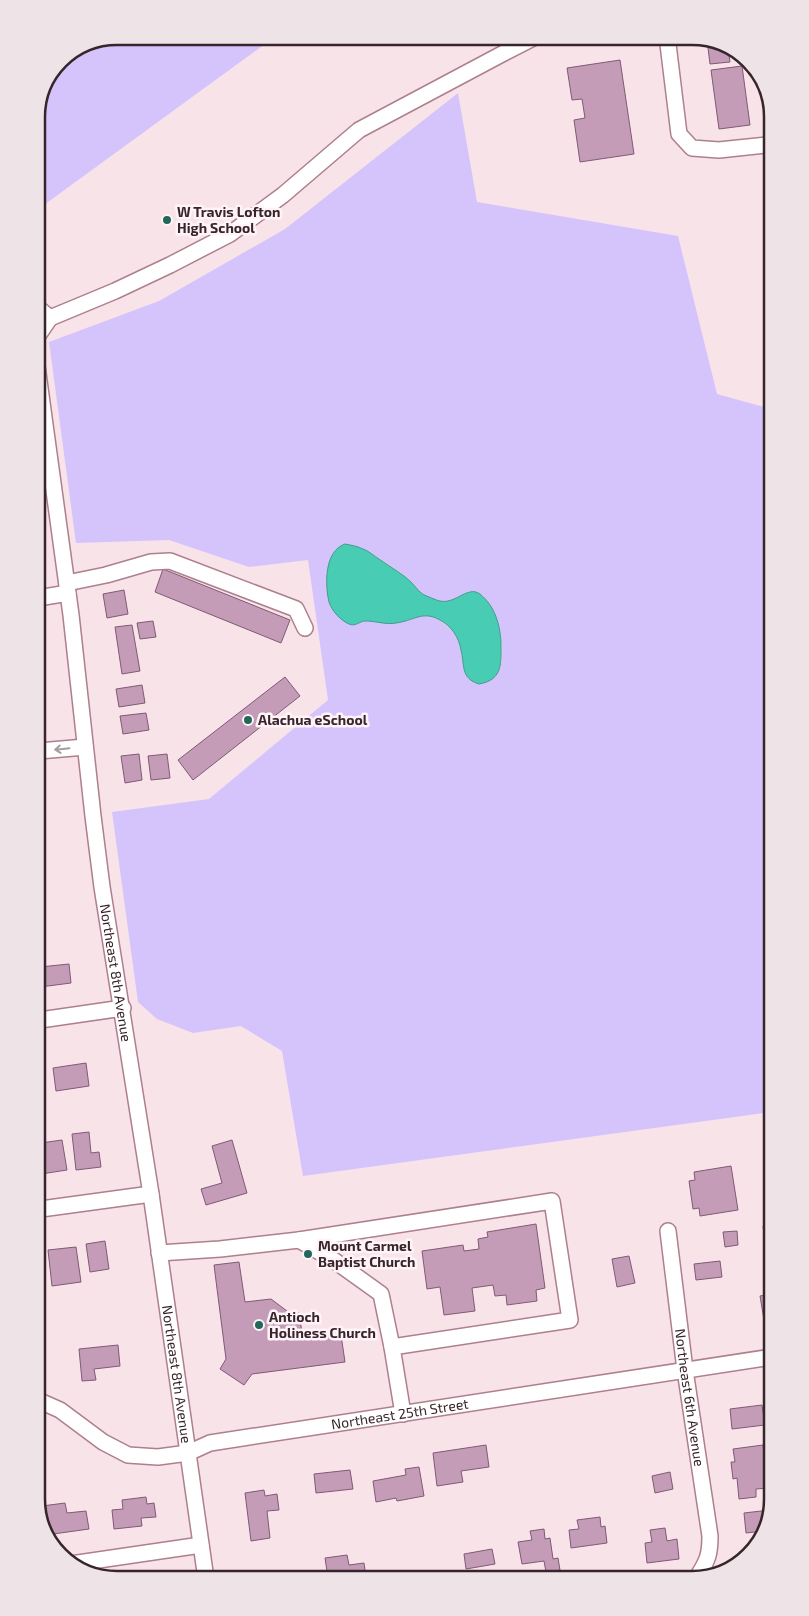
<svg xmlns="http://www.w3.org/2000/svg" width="809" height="1616" viewBox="0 0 809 1616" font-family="'Exo 2',sans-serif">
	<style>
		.green { fill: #d5c4fc; fill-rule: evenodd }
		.water { fill: #49ccb4; stroke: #449a8b }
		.building { fill: #c59cb8; stroke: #7f5a74 }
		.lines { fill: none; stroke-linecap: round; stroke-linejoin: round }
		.minor-casing { stroke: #ae7f8e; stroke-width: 18 }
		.minor { stroke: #fff; stroke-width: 15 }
		.oneway { stroke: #a59da0 }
		.poi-dot { fill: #21675a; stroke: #fef3f6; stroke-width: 2 }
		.labels { text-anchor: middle; stroke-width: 5; stroke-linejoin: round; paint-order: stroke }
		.poi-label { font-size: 14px; font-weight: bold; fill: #38252b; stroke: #fef3f6; text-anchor: start }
		.street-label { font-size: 14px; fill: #38252b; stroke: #fef3f6 }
		.rim { fill: none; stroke: #38252b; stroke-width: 2.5 }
	</style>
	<rect width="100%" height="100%" fill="#f8e3e9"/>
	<!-- green -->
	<g class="green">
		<path d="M 117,36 L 276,36 L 37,210 L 36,112 L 60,60 Z"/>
		<path d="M 458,93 L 477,202 L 678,236 L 717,394 L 768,408 L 771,1112 L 303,1176 L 282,1051 L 241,1026 L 193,1033 L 157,1019 L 138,1002 L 112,812 L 209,799 L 328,700 L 308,560 L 249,567 L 169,540 L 76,543 L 49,342 L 159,301 L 285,229 ZM 344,544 C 368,550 389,563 407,578 C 413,583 417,591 423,595 C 432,600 446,604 456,599 C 461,596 467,590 473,591 C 497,595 507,650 500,668 C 496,677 487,680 479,684 C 459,677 465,664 461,649 C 459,639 454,632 447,626 C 441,621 435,616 427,615 C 416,614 407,622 397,623 C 384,625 371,619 359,623 L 327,588 C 328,572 327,551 344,544 Z"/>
	</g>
	<!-- water -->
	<path class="water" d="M 345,544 C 350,545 357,546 363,549 C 369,551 374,556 379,559 C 388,565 396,570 404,576 C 411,581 415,587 420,592 C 424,596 430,597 434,599 C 454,609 466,584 480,594 C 495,606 500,625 501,642 C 501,661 504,680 479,684 C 460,678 465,665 461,650 C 459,637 451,626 440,620 C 423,610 413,621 396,623 C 386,625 376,621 366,621 C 359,621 356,627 349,624 C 340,620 332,611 329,602 C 325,585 324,551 345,544 Z"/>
	<!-- building -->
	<g class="building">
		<path d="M 707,40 L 728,48 L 730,62 L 710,64 Z"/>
		<path d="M 620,60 L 634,154 L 580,162 L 574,120 L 585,118 L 582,99 L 572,100 L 567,68 Z"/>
		<path d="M 742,66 L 750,125 L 719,129 L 711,70 Z"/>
		<path d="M 163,569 L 290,620 L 281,643 L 155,592 Z"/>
		<path d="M 124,590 L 128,614 L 107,618 L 103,594 Z"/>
		<path d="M 153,621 L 156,637 L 140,639 L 137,623 Z"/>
		<path d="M 132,625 L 140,671 L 122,674 L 115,627 Z"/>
		<path d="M 285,677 L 300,696 L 193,780 L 178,760 Z"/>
		<path d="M 142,685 L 145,703 L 119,707 L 116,689 Z"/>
		<path d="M 146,713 L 149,730 L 123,734 L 120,716 Z"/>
		<path d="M 139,754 L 142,780 L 125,783 L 121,756 Z"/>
		<path d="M 167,754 L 170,778 L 151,780 L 148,756 Z"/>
		<path d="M 69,964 L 71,983 L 40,987 L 40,967 Z"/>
		<path d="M 86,1063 L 89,1086 L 56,1091 L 53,1068 Z"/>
		<path d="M 89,1132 L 91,1153 L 99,1152 L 101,1167 L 76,1170 L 72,1134 Z"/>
		<path d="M 62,1140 L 67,1170 L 41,1174 L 41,1143 Z"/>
		<path d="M 232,1140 L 247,1193 L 206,1205 L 201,1189 L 222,1183 L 212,1146 Z"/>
		<path d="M 731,1166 L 738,1210 L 700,1216 L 699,1208 L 693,1209 L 689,1181 L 695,1180 L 694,1172 Z"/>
		<path d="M 771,1170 L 771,1198 L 766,1171 Z"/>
		<path d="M 536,1224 L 545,1288 L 536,1290 L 537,1301 L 507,1305 L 506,1295 L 495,1296 L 493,1285 L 472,1288 L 475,1311 L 444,1315 L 440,1287 L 427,1289 L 422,1251 L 463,1245 L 464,1251 L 479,1249 L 478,1239 L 488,1237 L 487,1232 Z"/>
		<path d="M 772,1225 L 772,1257 L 767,1257 L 763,1226 Z"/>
		<path d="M 737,1231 L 738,1245 L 725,1247 L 723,1232 Z"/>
		<path d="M 105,1241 L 109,1269 L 90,1272 L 86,1244 Z"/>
		<path d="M 76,1247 L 81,1282 L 52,1286 L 48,1250 Z"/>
		<path d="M 629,1256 L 635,1283 L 617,1287 L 612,1259 Z"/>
		<path d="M 720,1261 L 722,1277 L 696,1280 L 694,1264 Z"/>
		<path d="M 239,1262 L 245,1302 L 271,1299 L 291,1314 L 299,1313 L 303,1339 L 341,1335 L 345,1362 L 252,1374 L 244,1385 L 220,1369 L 226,1359 L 214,1265 Z"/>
		<path d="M 772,1294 L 772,1318 L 764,1320 L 760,1296 Z"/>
		<path d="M 118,1345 L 120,1366 L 94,1369 L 96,1380 L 82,1381 L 79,1349 Z"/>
		<path d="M 762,1405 L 765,1425 L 732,1429 L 730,1409 Z"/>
		<path d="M 486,1445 L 489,1467 L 461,1471 L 463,1482 L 437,1486 L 433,1453 Z"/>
		<path d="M 763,1445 L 769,1488 L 756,1489 L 756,1497 L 739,1499 L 737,1478 L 733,1479 L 731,1462 L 735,1462 L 733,1449 Z"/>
		<path d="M 419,1467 L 424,1496 L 397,1501 L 396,1498 L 376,1502 L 373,1481 L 406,1475 L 405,1469 Z"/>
		<path d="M 350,1470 L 353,1489 L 316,1493 L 314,1474 Z"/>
		<path d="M 670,1472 L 673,1489 L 655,1493 L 652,1476 Z"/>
		<path d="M 264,1490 L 265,1496 L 277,1494 L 279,1510 L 267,1511 L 270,1538 L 251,1541 L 245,1493 Z"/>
		<path d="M 146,1497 L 147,1504 L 154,1503 L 156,1517 L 141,1518 L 142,1526 L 114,1529 L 112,1510 L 123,1509 L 122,1500 Z"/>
		<path d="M 65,1503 L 67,1513 L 86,1511 L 89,1529 L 46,1535 L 44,1520 L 42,1521 L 42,1506 Z"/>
		<path d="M 770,1510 L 763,1531 L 746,1533 L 744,1513 Z"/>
		<path d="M 600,1517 L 601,1527 L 605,1526 L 607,1543 L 571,1548 L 569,1530 L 579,1529 L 577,1520 Z"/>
		<path d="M 665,1528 L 667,1541 L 677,1539 L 679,1559 L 647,1563 L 645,1543 L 652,1542 L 650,1530 Z"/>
		<path d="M 544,1529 L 545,1539 L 550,1538 L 553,1559 L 558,1558 L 560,1570 L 546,1572 L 544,1561 L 522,1564 L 518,1542 L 532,1540 L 530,1531 Z"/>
		<path d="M 492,1549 L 495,1564 L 466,1569 L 464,1554 Z"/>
		<path d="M 347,1555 L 349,1565 L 364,1563 L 366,1577 L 328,1578 L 325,1558 Z"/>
	</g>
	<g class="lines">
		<defs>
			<g id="minor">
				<path d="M 667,36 L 679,134 L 692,148 L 719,150 L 767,145"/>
				<path d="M 37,307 L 50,318 L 37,337"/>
				<path d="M 50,318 L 115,291 L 170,265 L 230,234 L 283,195 L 359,130 L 502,54 L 537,36"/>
				<path id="s1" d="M 37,366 L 71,615 L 93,816 L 102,887 L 151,1194 L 206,1579"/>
				<path d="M 67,583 L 106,575 L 151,562 L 170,561 L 296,609 L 305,628"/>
				<path d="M 38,598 L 68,593"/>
				<path d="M 39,751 L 85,747"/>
				<path d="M 40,1020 L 123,1008"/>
				<path d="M 41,1209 L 151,1194"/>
				<path id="s2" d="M 668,1231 L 685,1370 L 710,1536 C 710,1553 708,1560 699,1574"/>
				<path d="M 299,1240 L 552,1201 L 570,1320 L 392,1347"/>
				<path d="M 159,1253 L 220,1249 L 299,1240 L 335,1261 L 381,1294 L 392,1347 L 403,1414"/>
				<path id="s3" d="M 42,1402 L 60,1410 L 103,1442 L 128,1455 L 158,1457 L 188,1453 L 210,1443 L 772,1357"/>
				<path d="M 71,1564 L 201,1545"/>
			</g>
		</defs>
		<!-- minor casing -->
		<use href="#minor" class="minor-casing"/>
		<!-- minor -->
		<use href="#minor" class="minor"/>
	</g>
	<!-- one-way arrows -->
	<defs><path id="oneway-shaft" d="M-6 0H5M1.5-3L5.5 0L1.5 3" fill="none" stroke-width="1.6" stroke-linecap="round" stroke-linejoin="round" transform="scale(1.25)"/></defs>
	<use class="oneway" href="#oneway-shaft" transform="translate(62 749) rotate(174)"/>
	<!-- markers -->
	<g class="poi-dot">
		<circle cx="167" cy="220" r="5"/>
		<circle cx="248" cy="720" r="5"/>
		<circle cx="308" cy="1254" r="5"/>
		<circle cx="259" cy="1325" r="5"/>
	</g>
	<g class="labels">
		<!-- poi labels -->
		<g class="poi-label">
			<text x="177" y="217">W Travis Lofton<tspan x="177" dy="16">High School</tspan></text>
			<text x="258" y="725">Alachua eSchool</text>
			<text x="318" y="1251">Mount Carmel<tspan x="318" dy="16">Baptist Church</tspan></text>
			<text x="269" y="1322">Antioch<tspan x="269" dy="16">Holiness Church</tspan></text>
		</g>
		<!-- street labels -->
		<g class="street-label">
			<text dy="5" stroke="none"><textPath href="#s1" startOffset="612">Northeast 8th Avenue</textPath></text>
			<text dy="5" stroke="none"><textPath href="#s1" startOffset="1018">Northeast 8th Avenue</textPath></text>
			<text dy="5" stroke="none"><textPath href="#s2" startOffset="168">Northeast 6th Avenue</textPath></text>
			<text dy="5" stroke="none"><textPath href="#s3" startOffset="378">Northeast 25th Street</textPath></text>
		</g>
	</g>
	<!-- crop -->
	<path d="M0 0H809V1616H0ZM117 45H692A72 72 0 0 1 764 117V1499A72 72 0 0 1 692 1571H117A72 72 0 0 1 45 1499V117A72 72 0 0 1 117 45Z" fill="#eee3e6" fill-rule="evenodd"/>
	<path class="rim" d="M117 45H692A72 72 0 0 1 764 117V1499A72 72 0 0 1 692 1571H117A72 72 0 0 1 45 1499V117A72 72 0 0 1 117 45Z"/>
</svg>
